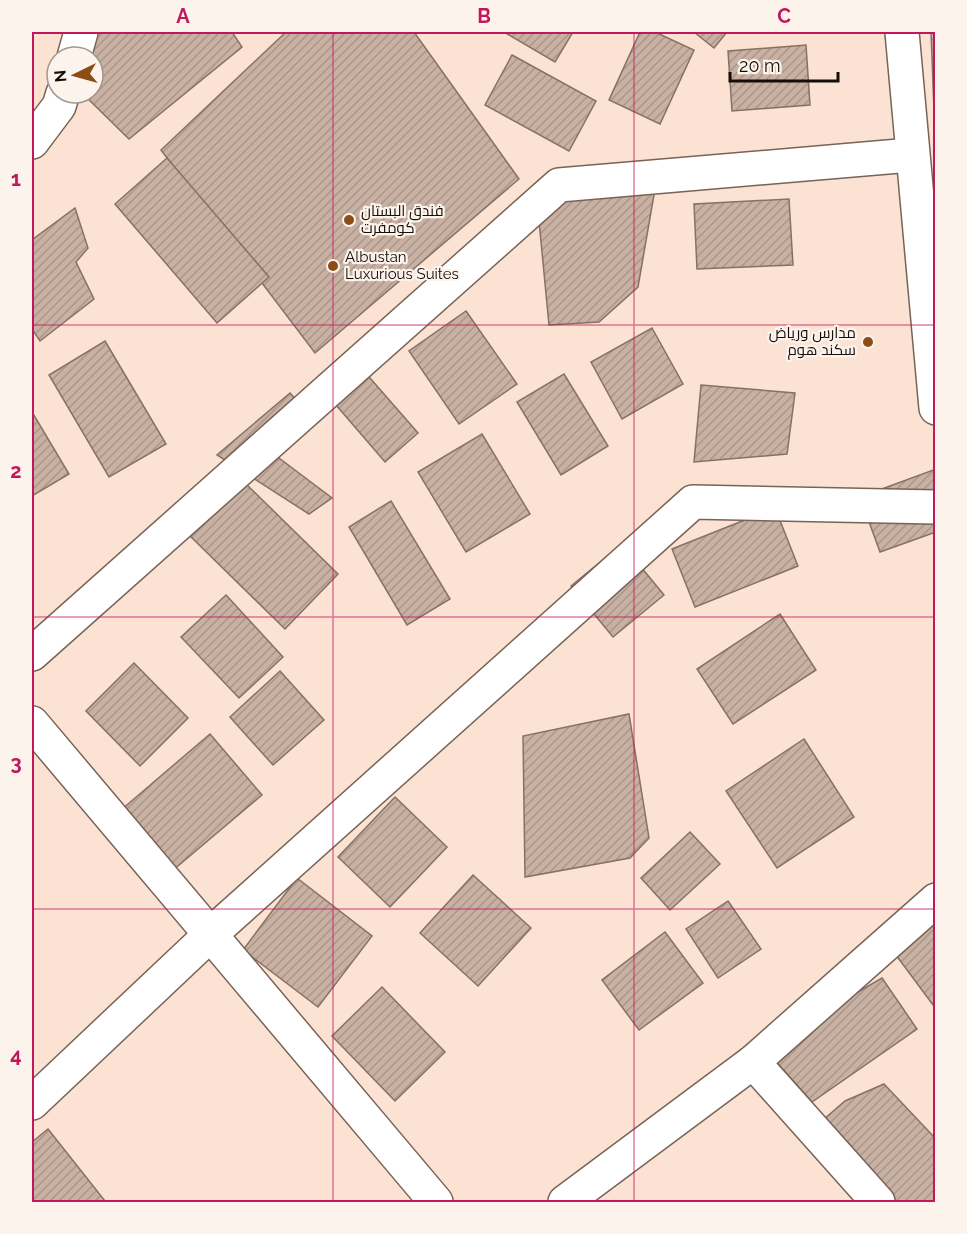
<svg xmlns="http://www.w3.org/2000/svg" width="967" height="1234" viewBox="0 0 967 1234" font-family="Raleway,Cairo,sans-serif">
	<style>
		.building { fill: url(#building-hatch); stroke: #867164; stroke-width: 1.5 }
		.lines { fill: none; stroke-linecap: round; stroke-linejoin: round }
		.minor-casing { stroke: #786356; stroke-width: 36 }
		.minor { stroke: #fff; stroke-width: 33 }
		.grid { fill: none; stroke: #c2185b; stroke-width: 1.5; stroke-opacity: 0.55 }
		.poi-dot { fill: #8c4c16; stroke: #fdf3ed; stroke-width: 2 }
		.labels { text-anchor: middle; stroke-width: 4.5; stroke-linejoin: round; paint-order: stroke }
		.poi-label { font-size: 15px; fill: #150d08; stroke: #fdf3ed; text-anchor: start }
		.neatline { fill: none; stroke: #c2185b; stroke-width: 2 }
		.grid-label { font-size: 20px; text-anchor: middle; font-weight: bold; fill: #c2185b }
	</style>
	<defs>
		<pattern id="building-hatch" width="6" height="6" patternUnits="userSpaceOnUse" patternTransform="scale(1.5)"><rect width="6" height="6" fill="#c8b0a2"/><path d="M-1 1l2-2M0 6l6-6M5 7l2-2" fill="none" stroke="#ab968a"/></pattern>
	</defs>
	<rect width="100%" height="100%" fill="#fbe2d3"/>
	<!-- building -->
	<g class="building">
		<path d="M 96,32 L 232,32 L 242,47 L 129,139 L 82,93 L 93,93 L 93,57 L 66,57 Z"/>
		<path d="M 286,32 L 414,32 L 519,179 L 315,353 L 161,150 Z"/>
		<path d="M 504,32 L 573,32 L 555,62 Z"/>
		<path d="M 640,32 L 655,32 L 694,50 L 660,124 L 609,100 Z"/>
		<path d="M 694,32 L 727,32 L 714,48 Z"/>
		<path d="M 931,32 L 936,32 L 936,164 Z"/>
		<path d="M 806,45 L 810,105 L 732,111 L 728,51 Z"/>
		<path d="M 512,55 L 596,101 L 569,151 L 485,105 Z"/>
		<path d="M 167,158 L 269,277 L 217,323 L 115,204 Z"/>
		<path d="M 655,189 L 638,287 L 599,322 L 549,325 L 537,200 Z"/>
		<path d="M 789,199 L 793,265 L 697,269 L 694,204 Z"/>
		<path d="M 75,208 L 88,248 L 76,262 L 94,299 L 40,341 L 32,329 L 32,240 Z"/>
		<path d="M 466,311 L 517,384 L 459,424 L 409,351 Z"/>
		<path d="M 652,328 L 683,384 L 622,419 L 591,362 Z"/>
		<path d="M 105,341 L 166,444 L 109,477 L 49,375 Z"/>
		<path d="M 363,370 L 418,433 L 385,462 L 330,398 Z"/>
		<path d="M 564,374 L 608,446 L 561,475 L 517,402 Z"/>
		<path d="M 701,385 L 795,393 L 787,454 L 694,462 Z"/>
		<path d="M 290,393 L 313,419 L 275,455 L 332,498 L 309,514 L 217,455 Z"/>
		<path d="M 32,412 L 69,474 L 32,496 Z"/>
		<path d="M 482,434 L 530,514 L 466,552 L 418,472 Z"/>
		<path d="M 936,469 L 936,532 L 880,552 L 860,497 Z"/>
		<path d="M 242,480 L 338,574 L 285,629 L 189,535 Z"/>
		<path d="M 391,501 L 450,599 L 407,625 L 349,527 Z"/>
		<path d="M 775,508 L 798,566 L 695,607 L 672,549 Z"/>
		<path d="M 622,544 L 664,595 L 613,637 L 571,586 Z"/>
		<path d="M 226,595 L 283,657 L 239,698 L 181,637 Z"/>
		<path d="M 780,614 L 816,670 L 733,724 L 697,669 Z"/>
		<path d="M 134,663 L 188,718 L 140,766 L 86,711 Z"/>
		<path d="M 280,671 L 324,720 L 273,765 L 230,717 Z"/>
		<path d="M 629,714 L 649,838 L 630,858 L 525,877 L 523,736 Z"/>
		<path d="M 210,734 L 262,795 L 172,871 L 121,810 Z"/>
		<path d="M 804,739 L 854,817 L 777,868 L 726,791 Z"/>
		<path d="M 395,797 L 447,847 L 390,907 L 338,857 Z"/>
		<path d="M 690,832 L 720,864 L 670,910 L 641,878 Z"/>
		<path d="M 473,875 L 531,928 L 478,986 L 420,933 Z"/>
		<path d="M 297,878 L 372,936 L 318,1007 L 243,950 Z"/>
		<path d="M 728,901 L 761,949 L 718,978 L 686,929 Z"/>
		<path d="M 936,909 L 936,1009 L 893,951 Z"/>
		<path d="M 665,932 L 703,983 L 639,1030 L 602,980 Z"/>
		<path d="M 882,978 L 917,1029 L 812,1102 L 763,1047 Z"/>
		<path d="M 382,987 L 445,1052 L 395,1101 L 332,1036 Z"/>
		<path d="M 884,1084 L 936,1139 L 936,1202 L 866,1202 L 807,1134 L 845,1101 Z"/>
		<path d="M 48,1129 L 105,1201 L 103,1202 L 32,1202 L 32,1142 Z"/>
	</g>
	<g class="lines">
		<defs>
			<g id="minor">
				<path d="M 902,32 L 936,408"/>
				<path d="M 74,57 L 81,32"/>
				<path d="M 32,142 L 59,106 L 63,93"/>
				<path d="M 32,654 L 559,185 L 911,155"/>
				<path d="M 32,723 L 436,1202"/>
				<path d="M 753,1062 L 878,1202"/>
				<path d="M 32,1103 L 212,933 L 693,502 L 936,507"/>
				<path d="M 565,1202 L 753,1062 L 936,900"/>
			</g>
		</defs>
		<!-- minor casing -->
		<use href="#minor" class="minor-casing"/>
		<!-- minor -->
		<use href="#minor" class="minor"/>
	</g>
	<!-- grid -->
	<path class="grid" d="M 333,32 L 333,1202M 634,32 L 634,1202M 32,325 L 936,325M 32,617 L 936,617M 32,909 L 936,909"/>
	<!-- markers -->
	<g class="poi-dot">
		<circle cx="349" cy="220" r="6"/>
		<circle cx="333" cy="266" r="6"/>
		<circle cx="868" cy="342" r="6"/>
	</g>
	<g class="labels">
		<!-- poi labels -->
		<g class="poi-label">
			<text x="361" y="216">فندق البستان<tspan x="361" dy="17">كومفرت</tspan></text>
			<text x="345" y="262">Albustan<tspan x="345" dy="17">Luxurious Suites</tspan></text>
			<text x="856" y="338" text-anchor="end">مدارس ورياض<tspan x="856" dy="17">سكند هوم</tspan></text>
		</g>
	</g>
	<!-- border -->
	<rect width="967" height="1234" fill="none" stroke="#fdf3ed" stroke-width="66"/>
	<!-- north arrow -->
	<g transform="translate(75 75) rotate(265)"><circle r="28" fill="#fdf3ed" stroke="#a09791" stroke-width="1.5"/>
	<path d="M0-4.5L10 22L0 15L-10 22Z" fill="#8c4c16"/>
	<text y="-9" font-size="16" font-weight="bold" text-anchor="middle" fill="#150d08">N</text>
	</g>
	<!-- scale -->
	<path d="M730 72v9h108v-9" fill="none" stroke="#150d08" stroke-width="3"/>
	<text x="739" y="72" font-size="18" fill="#150d08" stroke="#fdf3ed" stroke-width="4.5" paint-order="stroke">20 m</text>
	<rect x="33" y="33" width="901" height="1168" class="neatline"/>
	<g class="grid-label">
		<text x="183" y="23">A</text>
		<text x="484" y="23">B</text>
		<text x="784" y="23">C</text>
		<text x="16" y="186">1</text>
		<text x="16" y="478">2</text>
		<text x="16" y="770">3</text>
		<text x="16" y="1062">4</text>
	</g>
</svg>
